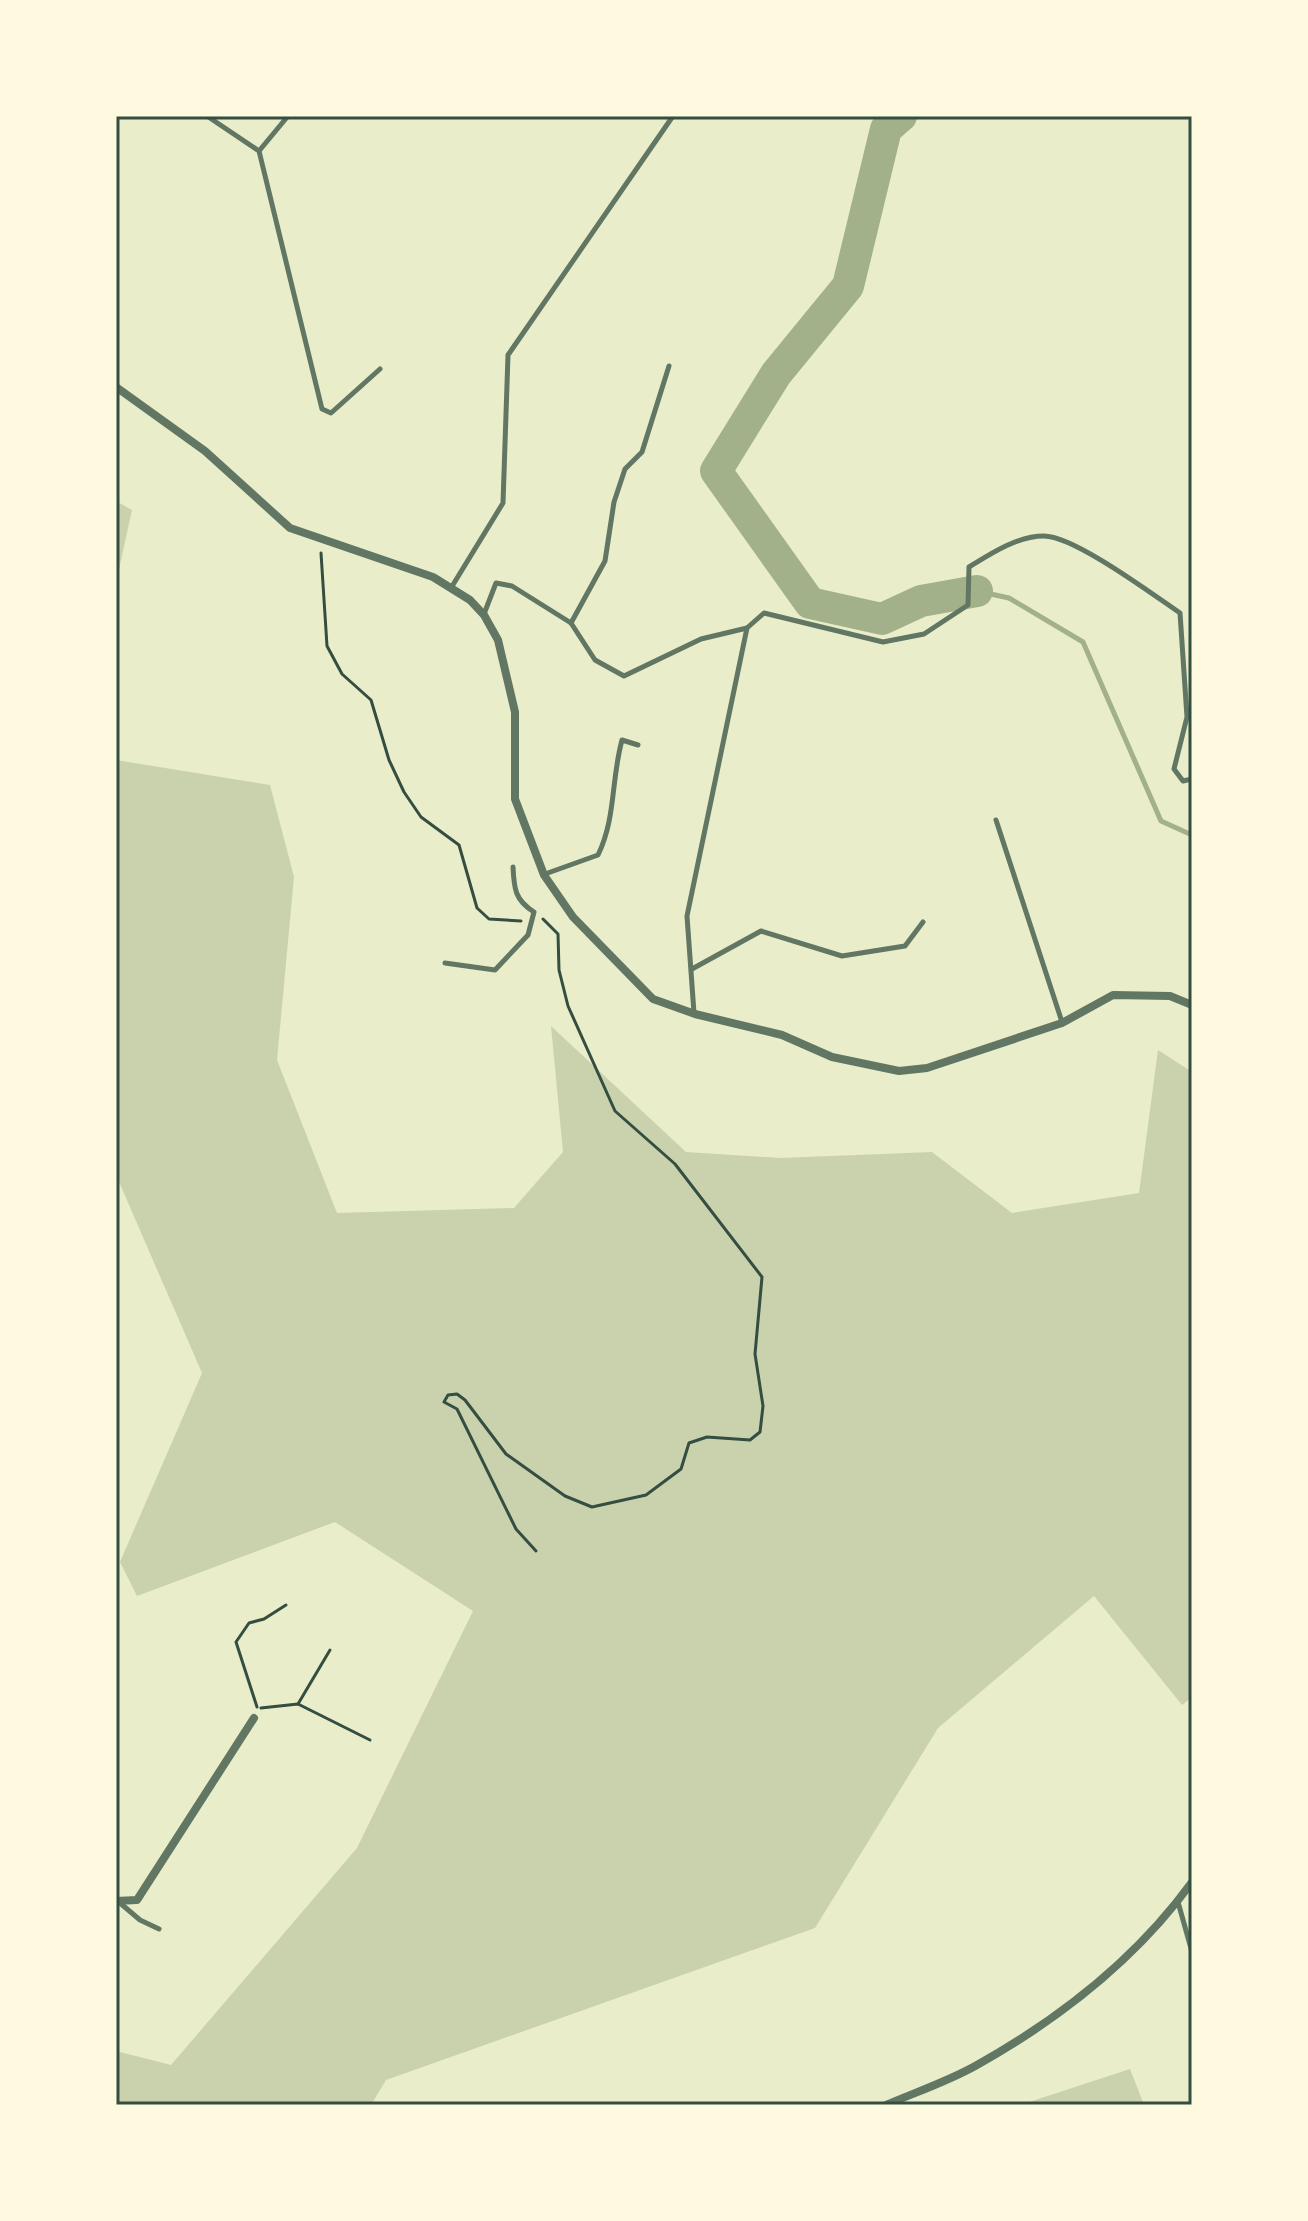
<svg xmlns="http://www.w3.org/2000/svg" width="1308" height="2221" viewBox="0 0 1308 2221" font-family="'Golos Text',sans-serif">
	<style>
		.green { fill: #cad2ad }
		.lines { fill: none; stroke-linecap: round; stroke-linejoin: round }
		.stream { stroke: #a3b18a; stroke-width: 5 }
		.river { stroke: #a3b18a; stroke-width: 32 }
		.path { stroke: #344e41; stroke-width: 3 }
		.service { stroke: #617663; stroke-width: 5 }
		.minor { stroke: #617663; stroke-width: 8 }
		.neatline { fill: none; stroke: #344e41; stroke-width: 3 }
	</style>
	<rect width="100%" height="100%" fill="#e9edc9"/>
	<!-- green -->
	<g class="green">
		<path d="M 116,501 L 132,510 L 116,583 Z"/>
		<path d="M 116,760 L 270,785 L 294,877 L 277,1060 L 337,1213 L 514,1208 L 563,1152 L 551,1026 L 686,1152 L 781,1158 L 932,1152 L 1012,1213 L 1139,1193 L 1158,1050 L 1192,1072 L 1192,1697 L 1182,1705 L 1094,1596 L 938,1728 L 815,1928 L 386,2080 L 371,2105 L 116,2105 L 116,2051 L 171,2065 L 357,1848 L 473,1611 L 335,1522 L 137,1596 L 120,1562 L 202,1373 L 116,1175 Z"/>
		<path d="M 1130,2069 L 1144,2105 L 1020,2105 Z"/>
	</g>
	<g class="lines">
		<!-- stream -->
		<path class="stream" d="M 977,591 L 1009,598 L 1083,642 L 1161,821 L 1192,835"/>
		<!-- river -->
		<path class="river" d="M 901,116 L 886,129 L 848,286 L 776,374 L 716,471 L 810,603 L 882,619 L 921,601 L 977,591"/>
		<!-- path -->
		<g class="path">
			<path d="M 321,553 L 327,646 L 342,674 L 371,700 L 389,760 L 404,792 L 421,817 L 459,845 L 477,908 L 489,919 L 521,921"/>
			<path d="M 536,1551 L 516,1529 L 457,1409 L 444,1402 L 448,1395 L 457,1394 L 465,1400 L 506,1454 L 565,1496 L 592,1507 L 646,1495 L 681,1469 L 689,1443 L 707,1437 L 750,1440 L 760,1432 L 763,1406 L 755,1354 L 762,1277 L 675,1164 L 615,1111 L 568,1006 L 559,970 L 558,934 L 543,919"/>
			<path d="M 298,1704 L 330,1650"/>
			<path d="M 257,1707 L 236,1642 L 249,1623 L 264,1619 L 286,1605"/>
			<path d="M 261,1708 L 298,1704 L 370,1740"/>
		</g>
		<!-- service -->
		<g class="service">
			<path d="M 207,116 L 259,151 L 322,409 L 331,413 L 380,369"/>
			<path d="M 259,151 L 288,116"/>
			<path d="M 451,588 L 503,503 L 508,355 L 673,116"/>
			<path d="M 484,614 L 496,583 L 512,586 L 571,623 L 595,660 L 624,676 L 701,639 L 747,628 L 764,613 L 883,642 L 924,634 L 968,605 L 969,567 C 990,554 1017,536 1044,536 C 1074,536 1152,594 1180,613 L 1187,717 L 1174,769 L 1183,781 L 1192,779"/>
			<path d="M 571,623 L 605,561 L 614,502 L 625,469 L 642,452 L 669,366"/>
			<path d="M 996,820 L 1062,1022"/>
			<path d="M 545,874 L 598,855 C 616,818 611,780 622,740 L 638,745"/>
			<path d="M 445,963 L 495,970 L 528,935 L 534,912 C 515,900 514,889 513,867"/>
			<path d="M 692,969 L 761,931 L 842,956 L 905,946 L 923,922"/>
			<path d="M 694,1013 L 687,916 L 747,628"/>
			<path d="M 1178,1902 L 1192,1952"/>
			<path d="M 120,1903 L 140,1920 L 159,1929"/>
		</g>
		<!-- minor -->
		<g class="minor">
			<path d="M 116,387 L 205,451 L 290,528 L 433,577 L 470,600 L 484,615 L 498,640 L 515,712 L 515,799 L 544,875 L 573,917 L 653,999 L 695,1014 L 782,1035 L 832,1057 L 899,1071 L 927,1068 L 1062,1023 L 1113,995 L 1170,996 L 1192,1005"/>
			<path d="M 116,1901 L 137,1900 L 254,1718"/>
			<path d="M 886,2105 C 916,2092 949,2081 977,2065 C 1059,2019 1136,1959 1192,1882"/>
		</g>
	</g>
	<!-- border -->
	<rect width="1308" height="2221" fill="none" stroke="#fefae0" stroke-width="236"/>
	<rect x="118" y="118" width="1072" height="1985" class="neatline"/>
</svg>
